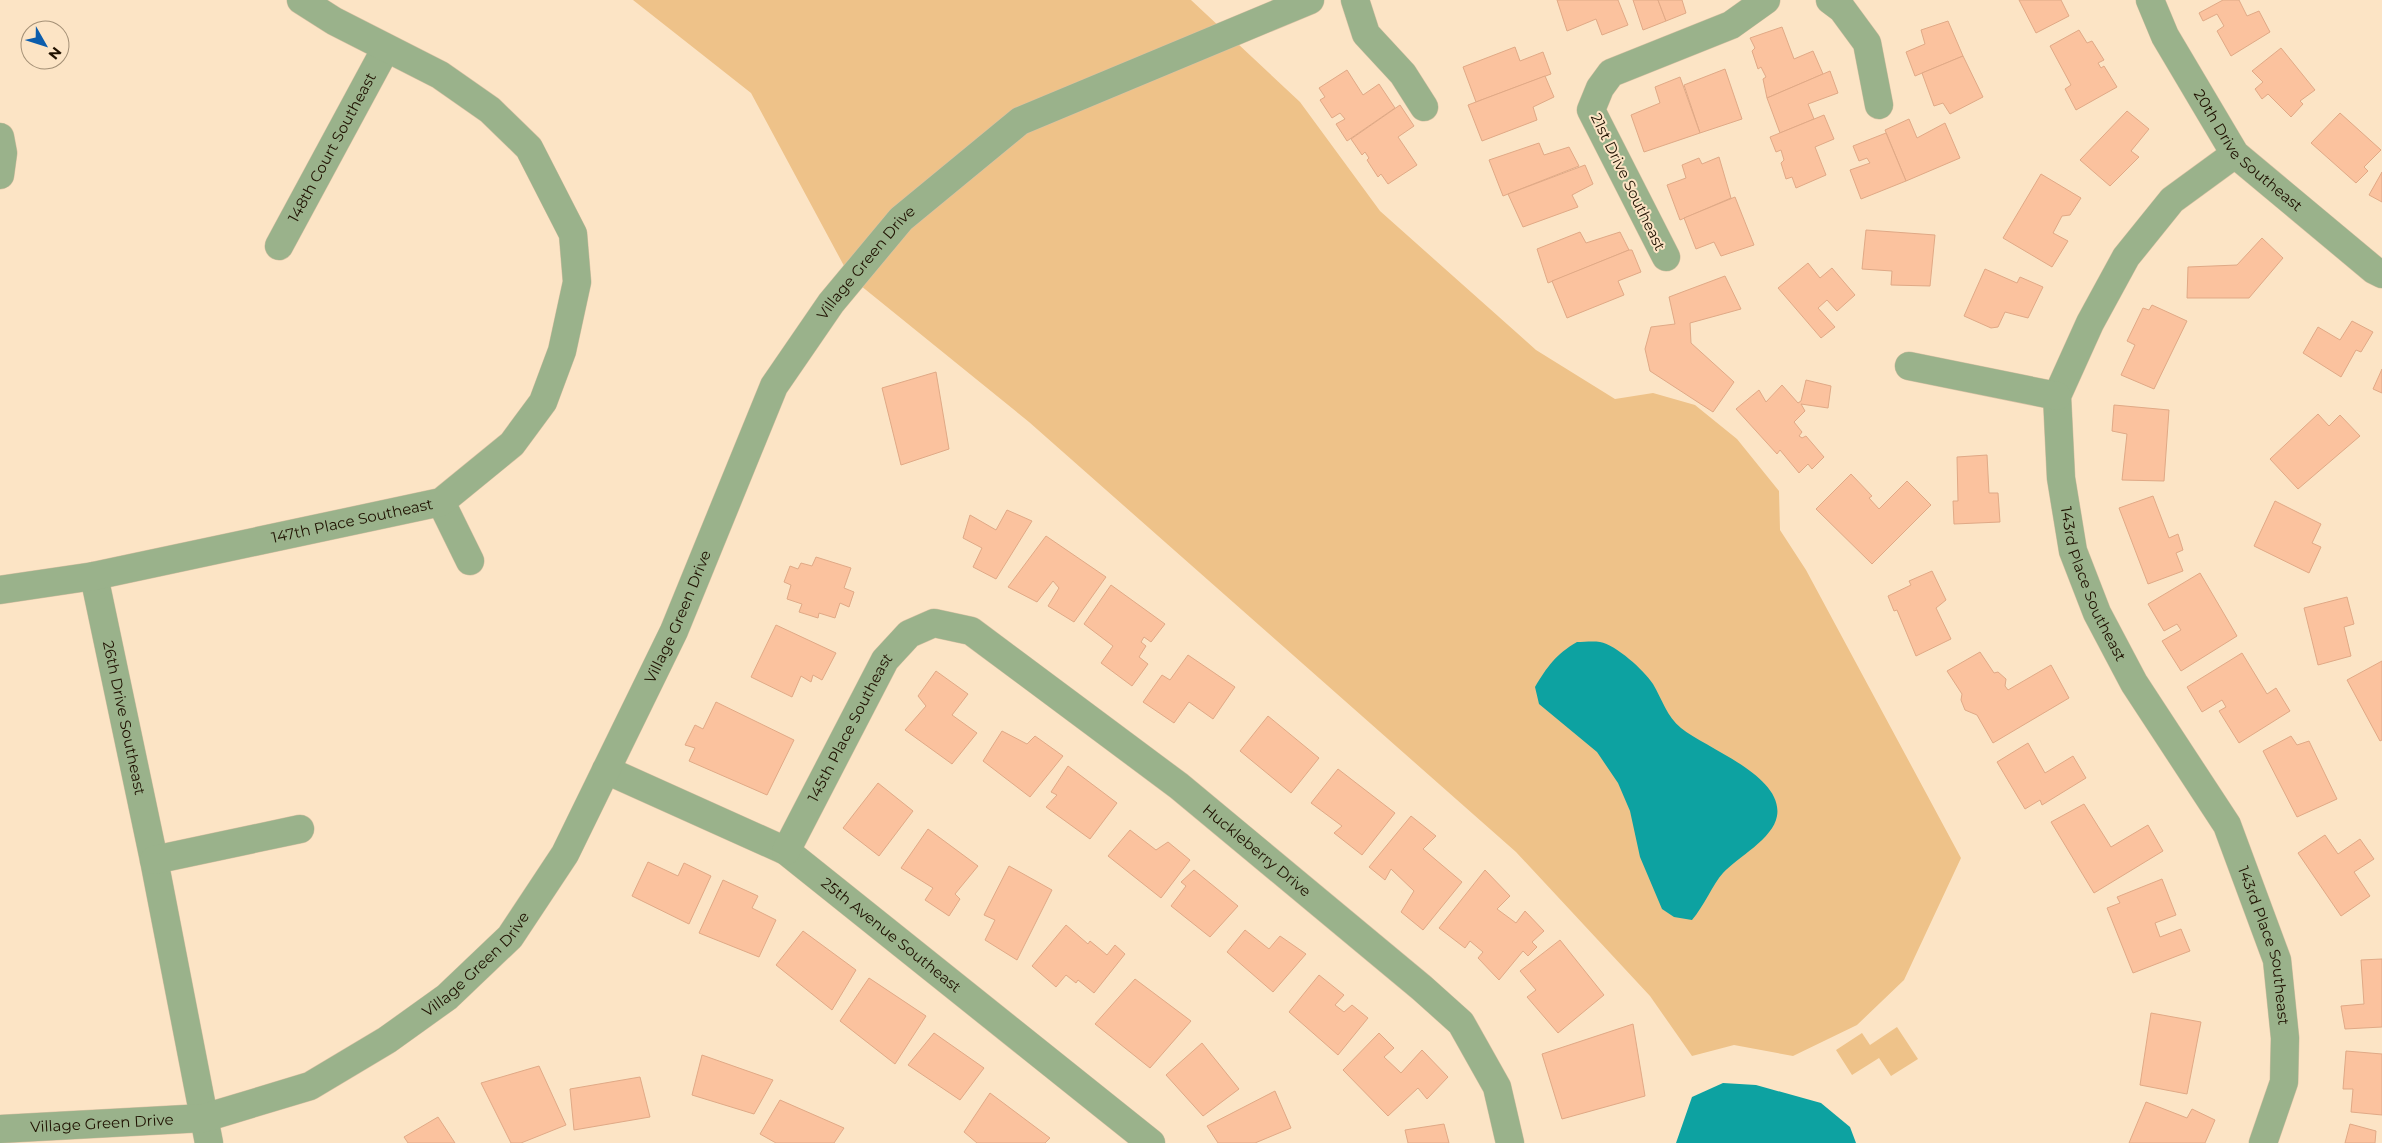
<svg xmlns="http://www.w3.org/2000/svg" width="2382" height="1143" viewBox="0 0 2382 1143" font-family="Montserrat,sans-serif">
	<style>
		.green { fill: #eec289 }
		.water { fill: #0da2a1 }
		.building { fill: #fbc29e; stroke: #e0a986 }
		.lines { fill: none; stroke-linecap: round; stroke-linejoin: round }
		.minor-casing { stroke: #d9c2a5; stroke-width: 29 }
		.minor { stroke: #9ab28b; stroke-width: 28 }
		.labels { text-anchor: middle; stroke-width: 4; stroke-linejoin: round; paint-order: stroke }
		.street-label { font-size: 15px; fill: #1f1100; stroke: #fce4c5 }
	</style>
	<rect width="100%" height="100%" fill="#fce4c5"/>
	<!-- green -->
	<g class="green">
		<path d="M 633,0 L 1191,0 L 1300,102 L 1380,211 L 1536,350 L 1615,399 L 1653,393 L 1695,405 L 1737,439 L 1779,491 L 1780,530 L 1806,570 L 1961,858 L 1904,980 L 1857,1025 L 1793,1056 L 1734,1045 L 1692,1056 L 1650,996 L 1516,852 L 1029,422 L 850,277 L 751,93 Z"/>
		<path d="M 1897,1027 L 1918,1059 L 1891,1076 L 1879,1058 L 1852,1075 L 1836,1050 L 1862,1033 L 1870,1045 Z"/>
	</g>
	<!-- water -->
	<g class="water">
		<path d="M 1577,642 C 1584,642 1593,641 1600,642 C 1616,645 1644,670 1653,684 C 1662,699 1667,717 1681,728 C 1707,749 1784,776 1777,816 C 1773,839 1738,857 1723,873 C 1713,884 1704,906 1692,920 L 1674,917 L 1662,909 L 1640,857 L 1630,811 L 1618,783 L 1597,752 L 1539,704 L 1535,687 C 1547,667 1556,654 1577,642 Z"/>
		<path d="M 1723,1083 L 1756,1085 L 1821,1103 L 1850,1127 L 1856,1143 L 1676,1143 L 1692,1097 Z"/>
	</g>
	<!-- building -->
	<g class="building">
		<path d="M 1557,0 L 1618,0 L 1628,25 L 1602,35 L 1596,19 L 1567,31 Z"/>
		<path d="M 1633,0 L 1658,0 L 1666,21 L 1643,30 Z"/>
		<path d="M 1658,0 L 1682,0 L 1686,13 L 1666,21 Z"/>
		<path d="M 2019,0 L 2061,0 L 2069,16 L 2036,33 Z"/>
		<path d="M 2223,0 L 2239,0 L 2247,16 L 2259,11 L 2270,32 L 2231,56 L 2217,31 L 2224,26 L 2217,14 L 2203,21 L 2199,13 Z"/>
		<path d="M 1948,21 L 1963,56 L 1915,76 L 1906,52 L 1925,44 L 1921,30 Z"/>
		<path d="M 1782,27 L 1794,59 L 1813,51 L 1823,74 L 1767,98 L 1763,79 L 1766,77 L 1761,67 L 1758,69 L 1752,51 L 1755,48 L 1750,38 Z"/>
		<path d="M 2079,30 L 2087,43 L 2092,41 L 2104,60 L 2098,63 L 2101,68 L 2104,66 L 2117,87 L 2076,110 L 2065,89 L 2071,85 L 2050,46 Z"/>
		<path d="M 1515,47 L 1520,61 L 1543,52 L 1551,74 L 1476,102 L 1463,67 Z"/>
		<path d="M 2281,48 L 2315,90 L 2300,101 L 2303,104 L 2291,117 L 2268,94 L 2262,99 L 2255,89 L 2263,82 L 2252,71 Z"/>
		<path d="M 1963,56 L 1983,97 L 1950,114 L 1943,103 L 1934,106 L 1922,73 Z"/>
		<path d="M 1725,69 L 1742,119 L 1700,133 L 1684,85 Z"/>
		<path d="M 1347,70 L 1363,95 L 1379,84 L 1395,108 L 1347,141 L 1336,124 L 1345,119 L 1340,113 L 1332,118 L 1320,100 L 1325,97 L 1319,88 Z"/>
		<path d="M 1830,71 L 1838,93 L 1808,104 L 1814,119 L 1780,133 L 1767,98 Z"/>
		<path d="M 1545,76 L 1554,97 L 1533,107 L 1537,120 L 1482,141 L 1468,105 Z"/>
		<path d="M 1680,77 L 1700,133 L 1644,152 L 1631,115 L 1660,103 L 1655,87 Z"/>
		<path d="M 1400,105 L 1414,126 L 1398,137 L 1417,165 L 1388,184 L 1381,174 L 1378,177 L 1367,160 L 1369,158 L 1365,152 L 1362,155 L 1351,139 Z"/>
		<path d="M 2127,111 L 2149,129 L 2131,151 L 2139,157 L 2110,186 L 2080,160 Z"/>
		<path d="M 2340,113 L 2381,150 L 2364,167 L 2368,171 L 2356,183 L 2311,143 Z"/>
		<path d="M 1824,115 L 1834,139 L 1815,147 L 1826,175 L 1796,188 L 1792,177 L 1786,179 L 1781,163 L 1784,160 L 1781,150 L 1776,152 L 1770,137 Z"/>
		<path d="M 1909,119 L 1917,138 L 1945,123 L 1960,158 L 1906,181 L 1885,130 Z"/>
		<path d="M 1886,133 L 1906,181 L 1861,199 L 1850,170 L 1870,163 L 1867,158 L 1859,161 L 1853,146 Z"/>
		<path d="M 1539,143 L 1544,155 L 1569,147 L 1579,166 L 1503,196 L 1489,160 Z"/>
		<path d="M 1719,157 L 1731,198 L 1680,220 L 1667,185 L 1686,178 L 1682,165 L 1699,158 L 1702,164 Z"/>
		<path d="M 1585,165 L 1593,184 L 1572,195 L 1578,207 L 1523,227 L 1508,194 Z"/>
		<path d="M 2382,172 L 2382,202 L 2369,195 Z"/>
		<path d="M 2041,174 L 2081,198 L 2070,215 L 2062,216 L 2053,233 L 2068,241 L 2052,267 L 2003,238 Z"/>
		<path d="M 1735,197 L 1754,245 L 1721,256 L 1714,242 L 1696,249 L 1684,218 Z"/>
		<path d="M 1866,230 L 1935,235 L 1930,286 L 1891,285 L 1892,271 L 1862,269 Z"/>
		<path d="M 1580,232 L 1586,243 L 1620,232 L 1629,250 L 1548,283 L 1537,249 Z"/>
		<path d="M 2262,238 L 2283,258 L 2249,298 L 2187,298 L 2188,267 L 2237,265 Z"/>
		<path d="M 1629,250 L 1632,250 L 1641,272 L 1618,281 L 1624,295 L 1567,318 L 1552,281 Z"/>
		<path d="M 1808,263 L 1820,278 L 1832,268 L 1855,295 L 1837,311 L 1827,300 L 1818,308 L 1835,327 L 1821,338 L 1778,288 Z"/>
		<path d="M 1985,269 L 2017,283 L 2020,277 L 2043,287 L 2028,318 L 2005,312 L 1998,327 L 1991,328 L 1964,316 Z"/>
		<path d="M 1725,276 L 1741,309 L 1690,323 L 1691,343 L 1734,382 L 1713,412 L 1650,371 L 1645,349 L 1651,327 L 1675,324 L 1669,297 Z"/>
		<path d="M 2152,305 L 2187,321 L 2154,389 L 2121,375 L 2135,345 L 2127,341 L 2143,308 L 2149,310 Z"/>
		<path d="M 2352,321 L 2373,332 L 2361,352 L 2356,350 L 2341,377 L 2303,353 L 2318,327 L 2340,340 Z"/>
		<path d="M 2382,369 L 2382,393 L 2373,389 Z"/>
		<path d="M 936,372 L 949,449 L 901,465 L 882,388 Z"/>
		<path d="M 1806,380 L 1831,386 L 1828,408 L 1801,404 L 1805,411 L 1794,422 L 1802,432 L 1799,436 L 1802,438 L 1806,436 L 1824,457 L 1812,469 L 1808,464 L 1799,473 L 1780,450 L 1777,454 L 1736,409 L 1759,390 L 1766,402 L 1782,385 L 1798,403 L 1801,401 Z"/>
		<path d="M 2114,405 L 2169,410 L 2164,481 L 2122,480 L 2127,434 L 2112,431 Z"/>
		<path d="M 2318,414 L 2329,426 L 2340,415 L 2360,436 L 2298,489 L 2270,459 Z"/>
		<path d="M 1987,455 L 1989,493 L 1998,493 L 2000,522 L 1954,524 L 1953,501 L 1958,501 L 1957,457 Z"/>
		<path d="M 1851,474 L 1872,496 L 1869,498 L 1879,509 L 1907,481 L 1931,505 L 1872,564 L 1816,509 Z"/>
		<path d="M 2153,496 L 2169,538 L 2178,534 L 2183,550 L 2176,553 L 2183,571 L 2148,584 L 2119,508 Z"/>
		<path d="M 2275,501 L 2321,524 L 2312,543 L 2321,547 L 2309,573 L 2254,546 Z"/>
		<path d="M 1007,510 L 1032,521 L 996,579 L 973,567 L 982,548 L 963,538 L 970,515 L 996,530 Z"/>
		<path d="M 1046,536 L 1106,577 L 1074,622 L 1048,606 L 1059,588 L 1053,581 L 1037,602 L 1008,587 Z"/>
		<path d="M 816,557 L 851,568 L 844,588 L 854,592 L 849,607 L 840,603 L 835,618 L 819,613 L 818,618 L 799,612 L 802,604 L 787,599 L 791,585 L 784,582 L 790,566 L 798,569 L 801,563 L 812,566 Z"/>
		<path d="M 1932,571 L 1946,600 L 1936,608 L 1951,639 L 1916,656 L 1897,610 L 1894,611 L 1888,596 L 1911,585 L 1909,581 Z"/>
		<path d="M 2200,573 L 2237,636 L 2181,671 L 2162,641 L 2181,630 L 2177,624 L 2164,631 L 2148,604 Z"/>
		<path d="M 1111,585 L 1165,624 L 1151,642 L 1144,637 L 1141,642 L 1146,646 L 1139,657 L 1148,664 L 1132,686 L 1101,663 L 1113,646 L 1084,624 Z"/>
		<path d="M 2347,597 L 2354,624 L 2344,627 L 2351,656 L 2318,665 L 2304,608 Z"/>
		<path d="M 776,625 L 836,653 L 822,680 L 813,675 L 811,682 L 801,676 L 792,697 L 751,677 Z"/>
		<path d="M 1980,652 L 1994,673 L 1998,672 L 2006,679 L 2005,686 L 2008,690 L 2051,665 L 2069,698 L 1993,743 L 1977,715 L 1965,710 L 1961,700 L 1962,694 L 1947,671 Z"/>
		<path d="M 2242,653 L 2267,694 L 2276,688 L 2290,711 L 2239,743 L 2219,711 L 2226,707 L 2222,700 L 2202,712 L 2187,687 Z"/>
		<path d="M 1188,655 L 1235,687 L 1213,719 L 1189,702 L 1174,723 L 1143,702 L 1162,675 L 1170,680 Z"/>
		<path d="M 2382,661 L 2382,740 L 2380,741 L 2347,680 Z"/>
		<path d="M 936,671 L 968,694 L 952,715 L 977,733 L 952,764 L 905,730 L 926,706 L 918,696 Z"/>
		<path d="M 716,702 L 794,740 L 767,795 L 689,761 L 695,748 L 685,745 L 695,725 L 703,729 Z"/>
		<path d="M 1268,716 L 1319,758 L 1291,793 L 1240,751 Z"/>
		<path d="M 1002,731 L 1027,744 L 1035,736 L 1063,756 L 1030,797 L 983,761 Z"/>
		<path d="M 2291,736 L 2297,745 L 2309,741 L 2337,799 L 2297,817 L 2263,751 Z"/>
		<path d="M 2028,743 L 2045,773 L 2073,756 L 2086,778 L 2042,805 L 2040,800 L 2025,809 L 1997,762 Z"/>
		<path d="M 1068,766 L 1117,803 L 1090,839 L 1046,807 L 1057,795 L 1051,792 Z"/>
		<path d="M 1338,769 L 1395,813 L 1362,855 L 1334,833 L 1342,826 L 1311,803 Z"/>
		<path d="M 878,783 L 913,811 L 879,856 L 843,828 Z"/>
		<path d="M 2084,804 L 2111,847 L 2148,825 L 2163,851 L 2094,893 L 2051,822 Z"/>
		<path d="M 1411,816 L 1436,836 L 1423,849 L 1462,882 L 1423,930 L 1401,912 L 1414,891 L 1391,869 L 1385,880 L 1369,867 Z"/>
		<path d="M 928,829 L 978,866 L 955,894 L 960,899 L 949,916 L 925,900 L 933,888 L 901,868 Z"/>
		<path d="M 1130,830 L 1156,850 L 1168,842 L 1190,860 L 1161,898 L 1108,856 Z"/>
		<path d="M 2325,835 L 2338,854 L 2360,839 L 2374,859 L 2354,872 L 2370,896 L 2341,916 L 2298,853 Z"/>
		<path d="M 648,862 L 678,876 L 684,863 L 711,876 L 689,924 L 632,896 Z"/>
		<path d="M 1009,866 L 1052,890 L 1017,960 L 985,940 L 995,920 L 984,915 Z"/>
		<path d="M 1194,870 L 1238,906 L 1210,937 L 1171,906 L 1186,886 L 1181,882 Z"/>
		<path d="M 1485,870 L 1510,896 L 1497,909 L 1516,923 L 1525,911 L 1544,931 L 1532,942 L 1537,947 L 1528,956 L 1523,951 L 1499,980 L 1478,958 L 1483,952 L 1470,941 L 1465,948 L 1439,928 Z"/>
		<path d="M 2162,879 L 2176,915 L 2155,923 L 2160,937 L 2181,929 L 2190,951 L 2133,973 L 2107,908 L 2120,903 L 2117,897 Z"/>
		<path d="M 723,880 L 758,896 L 752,908 L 776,920 L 759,957 L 699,933 Z"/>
		<path d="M 1066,925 L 1088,944 L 1090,941 L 1107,955 L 1115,945 L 1125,954 L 1094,993 L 1078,980 L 1076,983 L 1066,975 L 1056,987 L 1032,966 Z"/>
		<path d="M 1245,930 L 1269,949 L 1280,936 L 1306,954 L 1273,992 L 1227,952 Z"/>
		<path d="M 803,931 L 856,970 L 832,1010 L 776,965 Z"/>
		<path d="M 1560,940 L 1604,995 L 1558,1033 L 1527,997 L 1536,990 L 1520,971 Z"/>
		<path d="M 2382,959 L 2382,1027 L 2345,1029 L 2341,1006 L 2364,1004 L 2361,960 Z"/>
		<path d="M 1319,975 L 1344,995 L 1335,1005 L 1344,1012 L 1352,1005 L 1368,1018 L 1338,1055 L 1289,1012 Z"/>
		<path d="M 869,978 L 926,1016 L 895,1064 L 840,1021 Z"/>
		<path d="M 1135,979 L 1191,1021 L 1150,1068 L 1095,1024 Z"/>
		<path d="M 2151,1013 L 2201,1022 L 2187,1094 L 2140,1085 Z"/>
		<path d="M 1633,1024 L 1645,1096 L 1562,1119 L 1542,1054 Z"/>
		<path d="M 934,1033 L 984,1068 L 960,1100 L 908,1065 Z"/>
		<path d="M 1379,1033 L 1394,1048 L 1384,1057 L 1401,1073 L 1422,1050 L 1448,1077 L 1427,1099 L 1418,1088 L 1388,1116 L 1343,1070 Z"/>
		<path d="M 1202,1043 L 1239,1089 L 1203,1116 L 1166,1075 Z"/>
		<path d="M 2346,1051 L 2382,1054 L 2382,1115 L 2351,1112 L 2353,1089 L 2343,1089 Z"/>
		<path d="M 702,1055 L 773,1080 L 754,1114 L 692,1095 Z"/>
		<path d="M 539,1066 L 566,1125 L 521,1143 L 511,1143 L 481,1083 Z"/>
		<path d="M 640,1077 L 650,1117 L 574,1130 L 570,1089 Z"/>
		<path d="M 1275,1091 L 1291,1128 L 1255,1143 L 1218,1143 L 1207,1126 Z"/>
		<path d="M 990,1093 L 1050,1138 L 1045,1143 L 977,1143 L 964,1132 Z"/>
		<path d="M 780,1100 L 844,1128 L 834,1143 L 776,1143 L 760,1134 Z"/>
		<path d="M 2146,1102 L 2187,1118 L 2192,1109 L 2215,1120 L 2205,1143 L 2129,1143 Z"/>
		<path d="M 438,1117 L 455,1143 L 408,1143 L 404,1137 Z"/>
		<path d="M 1444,1124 L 1449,1143 L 1408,1143 L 1405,1130 Z"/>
		<path d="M 2350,1124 L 2376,1131 L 2375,1143 L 2345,1143 Z"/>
	</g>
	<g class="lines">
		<defs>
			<g id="minor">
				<path d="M 1355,0 L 1366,34 L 1403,74 L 1424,107"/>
				<path d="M 1830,0 L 1842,9 L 1867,43 L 1879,105"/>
				<path id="s1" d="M 2150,0 L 2165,36 L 2235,154 L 2374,270 L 2382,274"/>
				<path d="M 0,137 L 3,153 L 0,175"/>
				<path id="s2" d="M 2235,154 L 2172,200 L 2126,257 L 2090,323 L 2057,396 L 2061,478 L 2073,551 L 2097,613 L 2134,683 L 2227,825 L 2277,960 L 2285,1038 L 2284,1082 L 2263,1143"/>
				<path id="s3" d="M 279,246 L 386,48"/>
				<path d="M 1666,257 L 1591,110 L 1600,88 L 1611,73 L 1731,25 L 1766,0"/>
				<path d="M 1909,366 L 2057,396"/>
				<path d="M 441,502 L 470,561"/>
				<path id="s4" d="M 94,576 L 154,860 L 209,1143"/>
				<path id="s5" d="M 0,590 L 94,576 L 441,502 L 512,444 L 543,402 L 562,351 L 577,282 L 573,234 L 529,148 L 490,110 L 440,75 L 334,21 L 301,0"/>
				<path id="s6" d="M 606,770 L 786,851 L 1151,1143"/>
				<path id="s7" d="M 786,851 L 885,660 L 909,634 L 934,623 L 971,631 L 1179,786 L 1422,988 L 1461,1023 L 1497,1087 L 1510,1143"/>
				<path d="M 154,860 L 300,829"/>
				<path id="s8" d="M 0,1129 L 204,1118 L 310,1086 L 387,1040 L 447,997 L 510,937 L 565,854 L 674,631 L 774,386 L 831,303 L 901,219 L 1020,121 L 1310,0"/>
			</g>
		</defs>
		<!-- minor casing -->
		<use href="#minor" class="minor-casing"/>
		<!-- minor -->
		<use href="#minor" class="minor"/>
	</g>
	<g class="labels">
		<!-- street labels -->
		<g class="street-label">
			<text dy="5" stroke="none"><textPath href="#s3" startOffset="112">148th Court Southeast</textPath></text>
			<text dy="5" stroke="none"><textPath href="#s1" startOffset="182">20th Drive Southeast</textPath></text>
			<text transform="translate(1628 182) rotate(64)" y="5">21st Drive Southeast</text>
			<text dy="5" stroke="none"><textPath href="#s8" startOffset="1332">Village Green Drive</textPath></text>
			<text dy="5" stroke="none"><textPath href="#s5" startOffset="359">147th Place Southeast</textPath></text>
			<text dy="5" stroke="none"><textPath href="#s2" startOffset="500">143rd Place Southeast</textPath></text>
			<text dy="5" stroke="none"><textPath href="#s8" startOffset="928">Village Green Drive</textPath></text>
			<text dy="5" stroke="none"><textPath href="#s4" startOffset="145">26th Drive Southeast</textPath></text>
			<text dy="5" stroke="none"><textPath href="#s7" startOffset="139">145th Place Southeast</textPath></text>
			<text dy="5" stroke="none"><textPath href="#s7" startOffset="676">Huckleberry Drive</textPath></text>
			<text dy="5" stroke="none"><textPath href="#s6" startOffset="332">25th Avenue Southeast</textPath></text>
			<text dy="5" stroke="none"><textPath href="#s2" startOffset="905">143rd Place Southeast</textPath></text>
			<text dy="5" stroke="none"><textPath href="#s8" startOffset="522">Village Green Drive</textPath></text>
			<text dy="5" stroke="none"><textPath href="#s8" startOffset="102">Village Green Drive</textPath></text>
		</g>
	</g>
	<!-- north arrow -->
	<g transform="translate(45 45) rotate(129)"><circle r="24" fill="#fce4c5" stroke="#a49076"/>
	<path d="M0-4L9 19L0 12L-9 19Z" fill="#0c5dac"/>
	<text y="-8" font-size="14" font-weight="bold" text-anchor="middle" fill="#1f1100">N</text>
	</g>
</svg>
